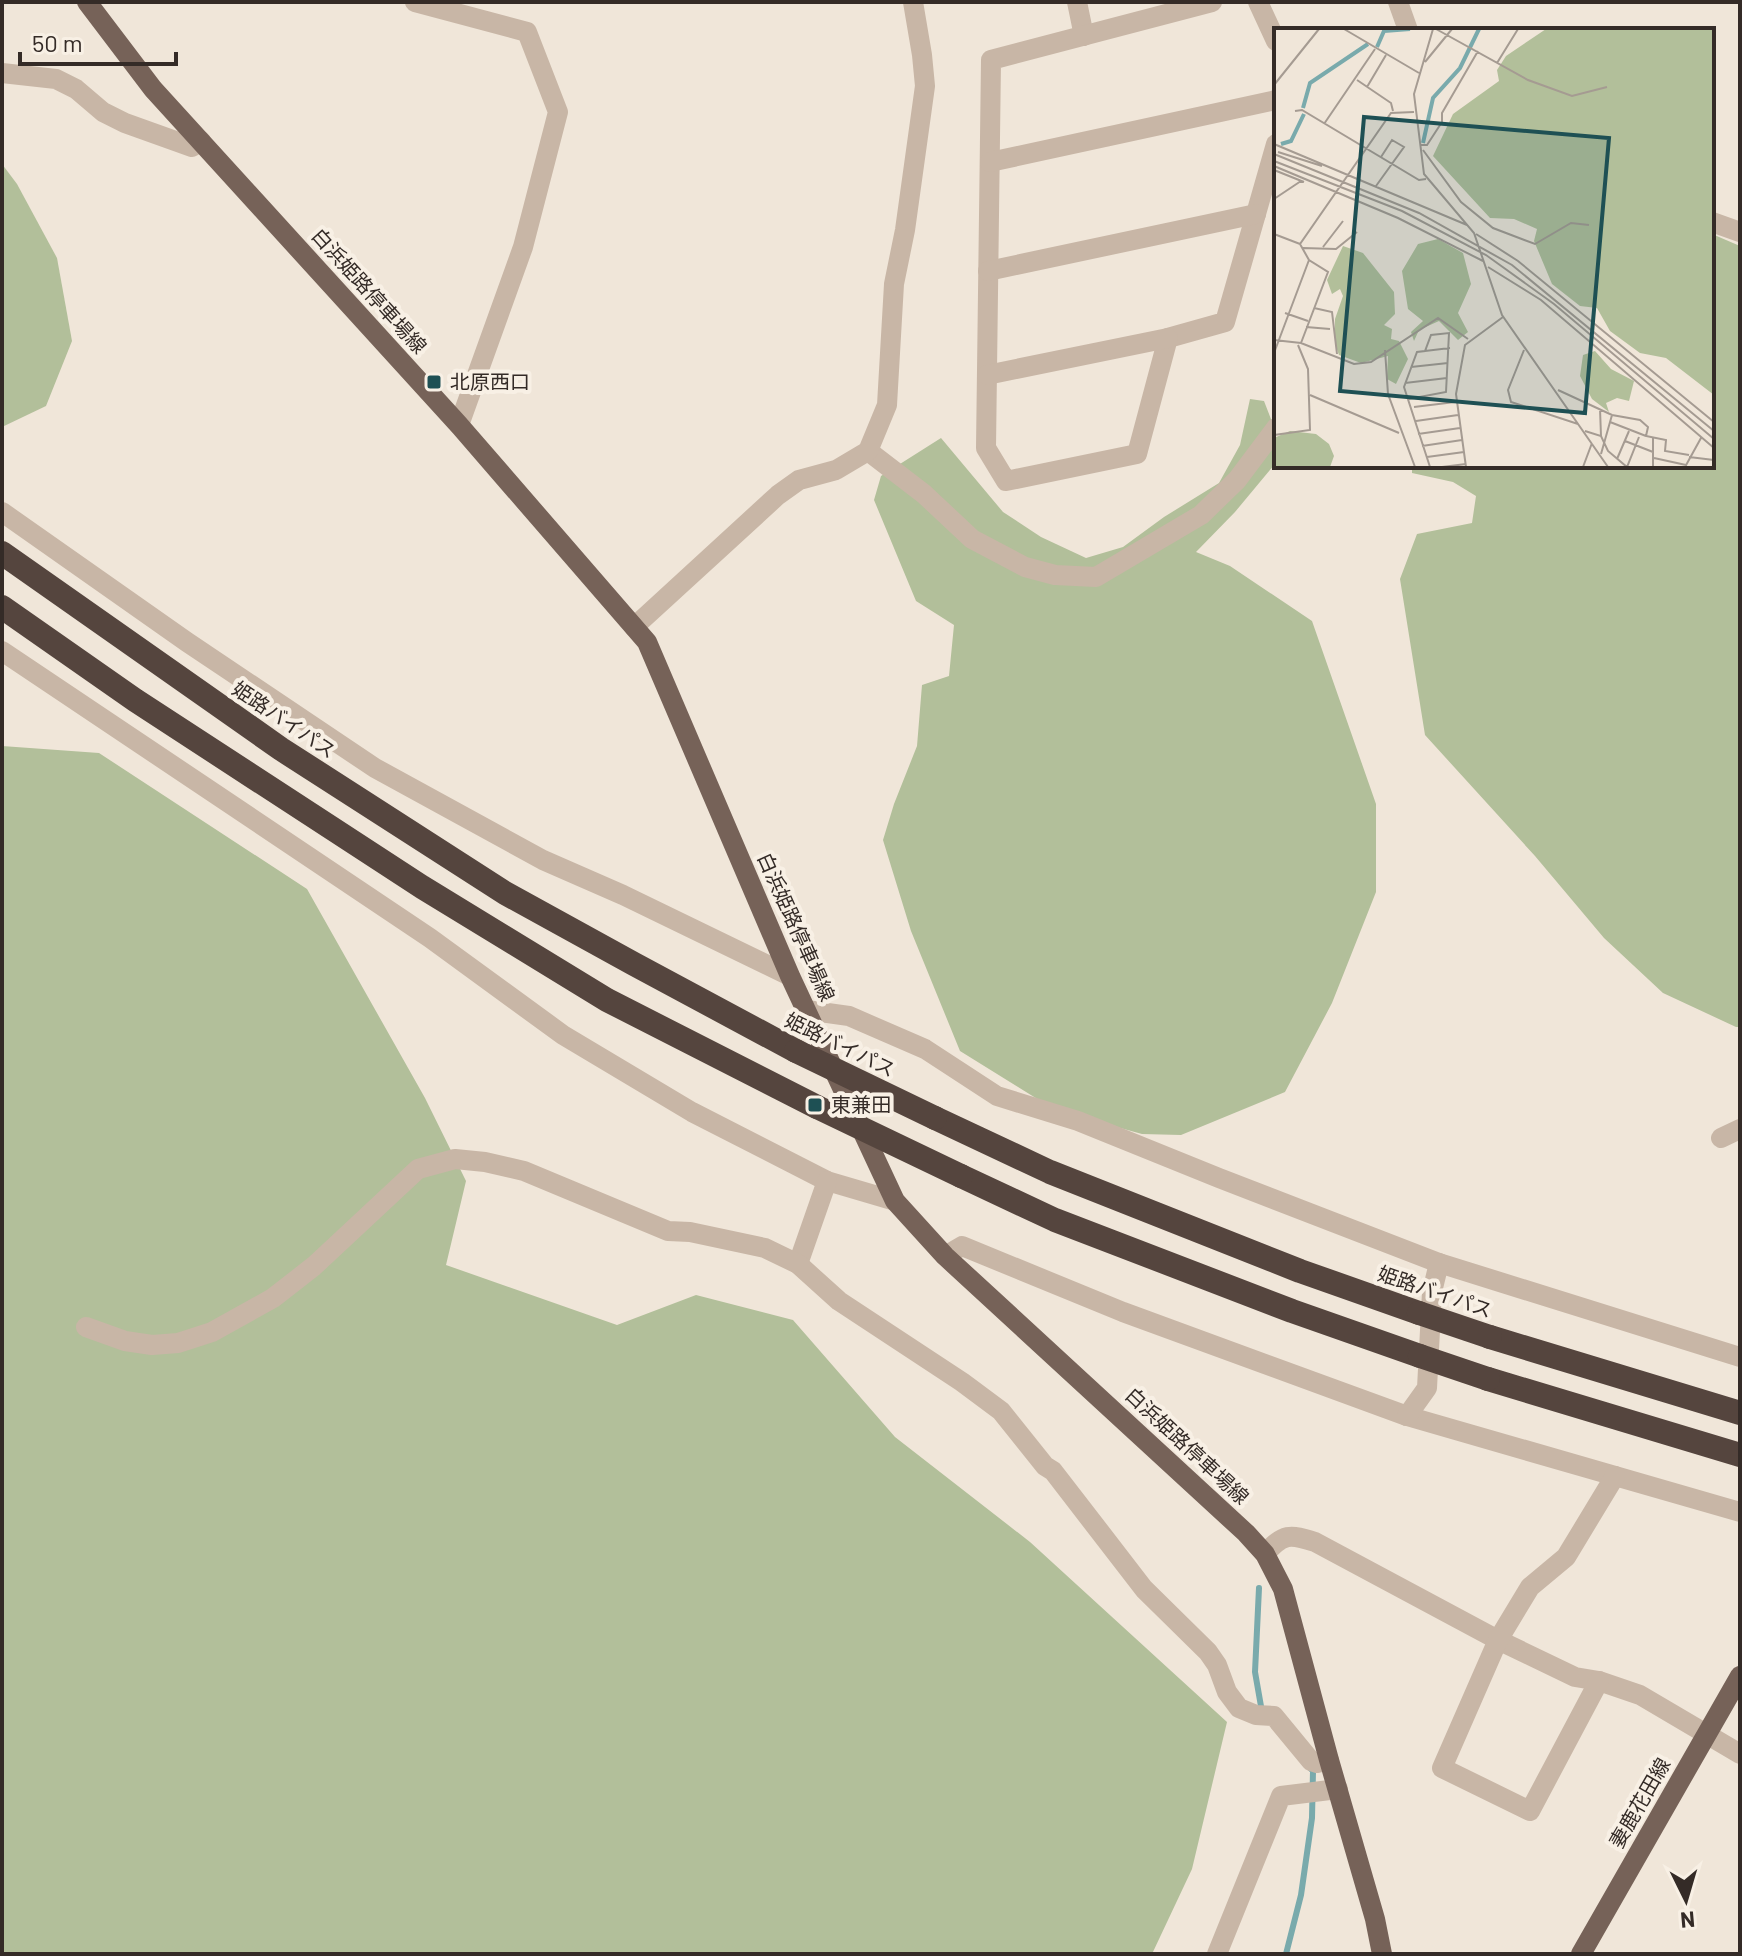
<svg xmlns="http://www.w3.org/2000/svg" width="1742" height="1956" viewBox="0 0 1742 1956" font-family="Barlow,'Noto Sans JP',sans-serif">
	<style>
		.green { fill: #b2bf9a }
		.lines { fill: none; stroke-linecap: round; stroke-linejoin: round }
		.stream { stroke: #79aaac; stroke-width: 6 }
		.minor { stroke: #c8b6a6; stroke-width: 20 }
		.major { stroke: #766258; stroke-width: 20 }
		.highway { stroke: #55453e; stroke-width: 24 }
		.highway-bridge { stroke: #55453e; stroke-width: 24 }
		.poi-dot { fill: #1e5054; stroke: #f8f0e5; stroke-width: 3 }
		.labels { text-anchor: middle; stroke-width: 8; stroke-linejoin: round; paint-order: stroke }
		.street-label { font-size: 20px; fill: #342b27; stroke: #f8f0e5 }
		.poi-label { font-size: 20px; fill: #342b27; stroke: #f8f0e5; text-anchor: start }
		.inset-river { fill: none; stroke: #79aaac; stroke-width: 4 }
		.inset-road { fill: none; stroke: #a59b92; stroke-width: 2 }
		.view { fill: #1e5054; fill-opacity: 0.15; stroke: #1e5054; stroke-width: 4 }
		.inset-edge { fill: none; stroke: #342b27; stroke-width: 4 }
	</style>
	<rect width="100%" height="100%" fill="#f0e6d9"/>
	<!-- green -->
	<g class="green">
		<path d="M 2,164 L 17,184 L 57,258 L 72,341 L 46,406 L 2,427 Z"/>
		<path d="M 1712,234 L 1740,246 L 1740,1027 L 1736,1027 L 1663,993 L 1604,938 L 1535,856 L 1425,735 L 1400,579 L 1417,534 L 1472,523 L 1476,496 L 1453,482 L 1412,473 L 1412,466 L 1712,466 Z"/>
		<path d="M 1250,399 L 1264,401 L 1276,432 L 1275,464 L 1235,512 L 1196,552 L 1230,566 L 1312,621 L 1376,804 L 1376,892 L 1332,1003 L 1285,1092 L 1181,1135 L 1142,1134 L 1055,1110 L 960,1051 L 911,931 L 883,840 L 894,804 L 917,746 L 922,685 L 949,676 L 954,625 L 916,601 L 874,500 L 881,476 L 941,438 L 1003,512 L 1041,537 L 1086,558 L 1123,547 L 1164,517 L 1219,483 L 1240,445 Z"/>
		<path d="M 2,746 L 99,753 L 307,889 L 425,1098 L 466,1181 L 446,1265 L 617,1325 L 696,1295 L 793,1320 L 895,1437 L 1030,1542 L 1227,1722 L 1192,1869 L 1152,1954 L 2,1954 Z"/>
	</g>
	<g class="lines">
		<!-- stream -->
		<g class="stream">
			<path d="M 1259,1588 L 1255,1672 L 1262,1712"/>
			<path d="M 1286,1954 L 1301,1895 L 1312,1818 L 1313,1771 L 1308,1766"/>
		</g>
		<!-- minor -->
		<g class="minor">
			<path d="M 415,2 L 527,32 L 558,112 L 523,247 L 459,425"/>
			<path d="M 1077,2 L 1084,36"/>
			<path d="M 1212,2 L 991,60 L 986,448 L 1006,481 L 1137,454 L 1168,338 L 1225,322 L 1276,144"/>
			<path d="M 1258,2 L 1276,41"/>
			<path d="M 1398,2 L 1408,30"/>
			<path d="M 2,73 L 56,79 L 76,89 L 103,112 L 125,123 L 192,147 L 201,141"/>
			<path d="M 990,162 L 1276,100"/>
			<path d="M 1712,222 L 1740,232"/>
			<path d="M 988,271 L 1256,214"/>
			<path d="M 987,375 L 1168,338"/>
			<path d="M 868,451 L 924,494 L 972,539 L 1025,567 L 1055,575 L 1096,577 L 1201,515 L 1237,480 L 1276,428"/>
			<path d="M 2,512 L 187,642 L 375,768 L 543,860 L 623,895 L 790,976"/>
			<path d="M 634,627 L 778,495 L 799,480 L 836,470 L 868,451 L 887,405 L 894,284 L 905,230 L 925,86 L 922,55 L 913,2"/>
			<path d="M 2,651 L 430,938 L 563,1035 L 692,1112 L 827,1181 L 895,1201"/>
			<path d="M 806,1010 L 849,1016 L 925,1049 L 997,1096 L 1078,1121 L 1219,1178 L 1439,1263 L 1740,1357"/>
			<path d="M 1721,1138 L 1740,1129"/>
			<path d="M 945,1256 L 962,1246 L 1123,1312 L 1407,1416 L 1740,1512"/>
			<path d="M 798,1264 L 827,1181"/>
			<path d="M 86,1327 L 125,1341 L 152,1345 L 178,1343 L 212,1332 L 273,1298 L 314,1266 L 418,1169 L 455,1159 L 485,1162 L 524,1171 L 668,1231 L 690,1232 L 765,1248 L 798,1264 L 839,1301 L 962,1382 L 1001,1411 L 1045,1466 L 1053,1471 L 1144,1589 L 1208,1652 L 1217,1665 L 1227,1692 L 1239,1708 L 1256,1715 L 1274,1716 L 1311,1761 L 1317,1763 L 1329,1760"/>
			<path d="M 1407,1416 L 1427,1388 L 1432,1292 L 1439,1263"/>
			<path d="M 1265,1554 C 1283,1533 1290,1534 1315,1542 L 1498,1640 L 1575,1677 L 1599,1681 L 1640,1695 L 1740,1754"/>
			<path d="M 1599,1681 L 1530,1811 L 1442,1768 L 1498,1640 L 1530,1587 L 1566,1557 L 1615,1476"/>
			<path d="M 1217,1954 L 1281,1796 L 1338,1789"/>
		</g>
		<!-- major -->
		<g class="major">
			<path d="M 87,2 L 153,89 L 459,425 L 647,642 L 790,976 L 895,1201 L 945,1256 L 1246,1533 L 1265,1554 L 1283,1589 L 1329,1760 L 1375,1919 L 1382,1954"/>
			<path d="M 1581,1954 L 1740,1676"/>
		</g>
		<!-- highway -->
		<g class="highway">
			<path d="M 2,553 L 281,749 L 505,893 L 634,964 L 796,1051"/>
			<path d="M 2,607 L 135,700 L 422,887 L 607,1000 L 817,1107"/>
			<path d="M 935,1118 L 1050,1172 L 1300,1271 L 1419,1313"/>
			<path d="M 961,1176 L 1055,1220 L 1292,1311 L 1420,1356"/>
			<path d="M 1490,1337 L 1740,1413"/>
			<path d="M 1488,1379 L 1740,1455"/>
		</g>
		<!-- highway-bridge -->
		<g class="highway-bridge">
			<path d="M 796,1051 L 935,1118"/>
			<path d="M 817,1107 L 961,1176"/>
			<path d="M 1419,1313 L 1490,1337"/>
			<path d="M 1420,1356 L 1488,1379"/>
		</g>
	</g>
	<!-- markers -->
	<g class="poi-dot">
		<rect x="426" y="374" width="16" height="16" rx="4"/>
		<rect x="807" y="1097" width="16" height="16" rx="4"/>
	</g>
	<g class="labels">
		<!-- street labels -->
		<g class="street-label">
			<text transform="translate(369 291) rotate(48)" y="7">白浜姫路停車場線</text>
			<text transform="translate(284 720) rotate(34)" y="7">姫路バイパス</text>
			<text transform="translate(796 927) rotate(66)" y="7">白浜姫路停車場線</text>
			<text transform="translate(840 1045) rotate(26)" y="7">姫路バイパス</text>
			<text transform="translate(1435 1292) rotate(19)" y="7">姫路バイパス</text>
			<text transform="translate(1187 1446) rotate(43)" y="7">白浜姫路停車場線</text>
			<text transform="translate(1640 1803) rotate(-60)" y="7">妻鹿花田線</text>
		</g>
		<!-- poi labels -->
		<g class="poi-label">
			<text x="450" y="389">北原西口</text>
			<text x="831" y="1112">東兼田</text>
		</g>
	</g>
	<!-- overview -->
	<g transform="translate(1274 28)">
		<rect width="440" height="440" fill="#f0e6d9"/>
		<path d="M 272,1 L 440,1 L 440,367 L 392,330 L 366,325 L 336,303 L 323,280 L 306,278 L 278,256 L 260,213 L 263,201 L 240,191 L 216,190 L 159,128 L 179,86 L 225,53 L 223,42 L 232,28 ZM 164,211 L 189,225 L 197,256 L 184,285 L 194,304 L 184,312 L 165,293 L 145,302 L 140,313 L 137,304 L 149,293 L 134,281 L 128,243 L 144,216 ZM 69,218 L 89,225 L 120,264 L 121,286 L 110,297 L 118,301 L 117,311 L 125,313 L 134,331 L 122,356 L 113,351 L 114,328 L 87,335 L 65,327 L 61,316 L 61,291 L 69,268 L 66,261 L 58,266 L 53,252 ZM 321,323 L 337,341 L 360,353 L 355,373 L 343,370 L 332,375 L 335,384 L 318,371 L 306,348 L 309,327 ZM 16,403 L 42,406 L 55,416 L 60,428 L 56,439 L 0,439 L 0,410 Z" fill="#b2bf9a"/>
		<path class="inset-river" d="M 103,19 L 110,3 L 136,1M 29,80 L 36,55 L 94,16M 149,115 L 159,70 L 186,40 L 205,1M 7,116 L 17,113 L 30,86"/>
		<path class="inset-road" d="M 70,1 L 145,45M 159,1 L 140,66 L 150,146 L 200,205 L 228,287 L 334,439M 162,1 L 254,52 L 298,68 L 333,59M 151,34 L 178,1M 223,35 L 244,1M 83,52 L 117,75 L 119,83M 0,57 L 45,1M 93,59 L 112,27M 21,83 L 28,82 L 145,152 L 152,151M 50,96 L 101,21M 0,116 L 193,197M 147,117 L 153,117 L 168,94 L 168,85 L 204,23M 149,122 L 187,174 L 219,200 L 261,216 L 297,195 L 315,197M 4,124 L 48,138M 0,126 L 145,185 L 238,237 L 440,403M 0,133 L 128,183 L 212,227 L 280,276 L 440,411M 0,138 L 124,190 L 209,233M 0,142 L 30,154M 102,158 L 130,119 L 118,112 L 107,129M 0,171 L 27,153M 0,206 L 26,216 L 117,85 L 140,84M 202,206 L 244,233 L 440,394M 26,216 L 35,232 L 54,244 L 27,315M 49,219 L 69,193M 29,220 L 62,221 L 83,204M 214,239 L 267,272 L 440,420M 40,280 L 58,284 L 63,326M 11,285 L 34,293M 32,299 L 56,301M 0,312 L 27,315 L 80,336 L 97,334 L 164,290 L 194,311M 111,322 L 114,366 L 141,439M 250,322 L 234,362 L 237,374 L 304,396M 151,323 L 176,320M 0,325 L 35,232M 137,339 L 174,335M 131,355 L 173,350M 284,362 L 338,387 L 366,392 L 374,399 L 372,408 L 392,412 L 391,423 L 415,427M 36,367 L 125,405M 135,371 L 172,364 L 175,305 L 157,307 L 151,323 L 143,324 L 130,359 L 156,439M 140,379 L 181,374M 326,381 L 327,408M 142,393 L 184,387M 336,394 L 372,408M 311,403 L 327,408 L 334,423 L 353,439 L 365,409M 144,406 L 186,400M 0,407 L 36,402 L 34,341 L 24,317M 351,413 L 379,424M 148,418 L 188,412M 327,426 L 338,387M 153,429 L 190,424M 415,429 L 440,432M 380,430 L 412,437M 343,431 L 355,403M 168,439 L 192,436M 192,439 L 182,366 L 191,317 L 229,289M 309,439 L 318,415M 379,439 L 379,410M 411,439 L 427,410"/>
		<path class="view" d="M 90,89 L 335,110 L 311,385 L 66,363 Z"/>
		<rect width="440" height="440" class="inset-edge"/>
	</g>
	<!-- border -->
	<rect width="1742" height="1956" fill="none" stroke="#342b27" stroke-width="8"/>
	<!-- north arrow -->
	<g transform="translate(1686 1900) rotate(175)" stroke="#f8f0e5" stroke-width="6" paint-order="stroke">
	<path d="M0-6L14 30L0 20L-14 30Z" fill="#342b27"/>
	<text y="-12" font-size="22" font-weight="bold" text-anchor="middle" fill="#342b27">N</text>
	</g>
	<!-- scale -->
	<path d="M20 52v12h156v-12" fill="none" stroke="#342b27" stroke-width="4"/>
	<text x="32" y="52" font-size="24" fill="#342b27" stroke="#f8f0e5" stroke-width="6" paint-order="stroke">50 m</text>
</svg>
